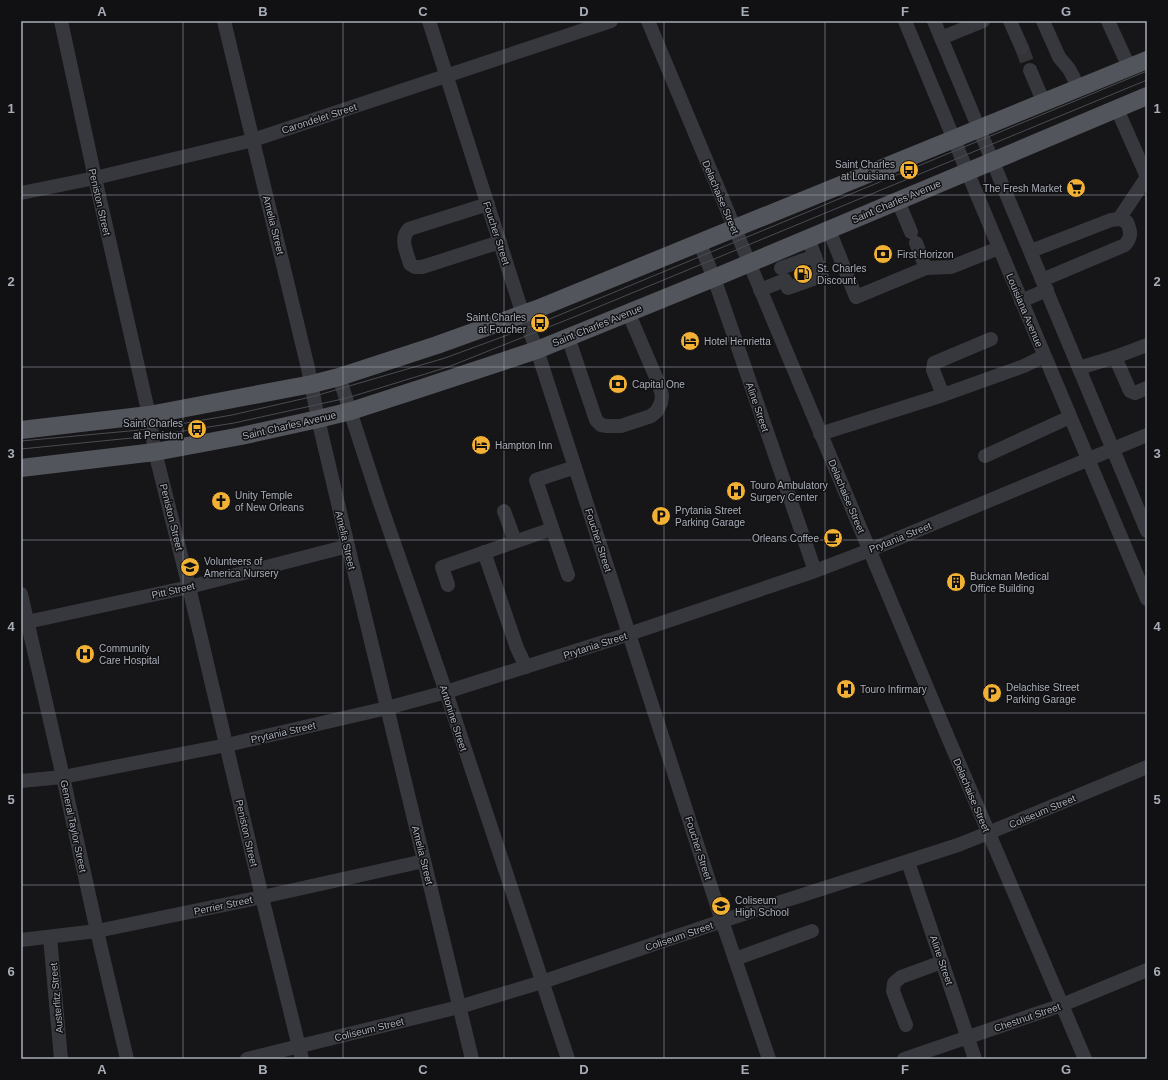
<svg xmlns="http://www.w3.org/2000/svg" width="1168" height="1080" viewBox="0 0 1168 1080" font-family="Arial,sans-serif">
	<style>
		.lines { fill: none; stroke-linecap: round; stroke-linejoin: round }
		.minor-tunnel { stroke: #333438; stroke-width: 14; stroke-dasharray: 14 7; stroke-linecap: butt }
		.minor { stroke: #37383d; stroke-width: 14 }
		.major { stroke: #53555c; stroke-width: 18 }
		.tram { stroke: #4a4c52; stroke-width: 1 }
		.grid { fill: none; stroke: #a8adb8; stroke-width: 1; stroke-opacity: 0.55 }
		.labels { text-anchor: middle; stroke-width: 3; stroke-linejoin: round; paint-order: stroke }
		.street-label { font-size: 10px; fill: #a8adb8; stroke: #111113 }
		.poi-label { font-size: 10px; fill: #a8adb8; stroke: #111113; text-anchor: start }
		.neatline { fill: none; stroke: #a8adb8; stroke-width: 1.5 }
		.grid-label { font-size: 13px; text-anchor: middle; font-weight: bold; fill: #a8adb8 }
	</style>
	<rect width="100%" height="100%" fill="#161618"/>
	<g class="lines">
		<!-- minor-tunnel -->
		<path class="minor-tunnel" d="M 1022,48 L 1030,70"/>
		<!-- minor -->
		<g class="minor">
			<path d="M 61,21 L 95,178 L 149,415 L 155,452 L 189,587 L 262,897 L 302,1059"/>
			<path d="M 224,21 L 308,368 L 318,419 L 348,546 L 472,1059"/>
			<path d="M 429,21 L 523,315 L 537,350 L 722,921 L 769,1059"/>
			<path d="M 648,21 C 792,368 937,714 1085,1059"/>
			<path d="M 905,21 L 972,183 L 1147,599"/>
			<path d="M 934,21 L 1147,531"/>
			<path d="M 1010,21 L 1022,48"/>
			<path d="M 1043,21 L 1059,57 L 1069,69 L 1079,88"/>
			<path d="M 1108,21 L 1129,67"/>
			<path d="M 941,38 L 983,21"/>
			<path d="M 1030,70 L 1044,103"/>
			<path d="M 1117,109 L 1147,177 L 1119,219"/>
			<path d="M 21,193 L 95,178 L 253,140 L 611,21"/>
			<path d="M 898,201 L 911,232"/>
			<path d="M 488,204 L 409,229 C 399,239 407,252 410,264 L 415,267 L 422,267 L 500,242"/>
			<path d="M 829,230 L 856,297 L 926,268 L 916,243"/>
			<path d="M 700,244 L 714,278 L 815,571"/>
			<path d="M 1031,251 L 1111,220 L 1119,219 L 1127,222 C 1131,232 1132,236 1125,245 L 1042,280"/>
			<path d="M 781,268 L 815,256"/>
			<path d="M 926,268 L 951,267 L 999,248"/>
			<path d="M 760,290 L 785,280 L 788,288 L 822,276 L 808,238"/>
			<path d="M 1021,301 L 1047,290"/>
			<path d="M 568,337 L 596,420 L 601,425 L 607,426 L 621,426 L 651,416 L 657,411 L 661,403 L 662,395 L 658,382 L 628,312"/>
			<path d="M 991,339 L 934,363 L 933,370 L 943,395 L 1024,366 L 1044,356"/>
			<path d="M 1115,357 L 1130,391 L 1135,393 L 1147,388"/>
			<path d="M 1079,368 L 1115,357 L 1147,345"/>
			<path d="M 339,377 L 379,500 L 446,692 L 568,1059"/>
			<path d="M 820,434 L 943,395"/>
			<path d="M 985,456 L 1070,417"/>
			<path d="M 504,511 L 515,541"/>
			<path d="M 484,552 L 517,648 L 526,667"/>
			<path d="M 568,575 L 536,480 L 575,467"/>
			<path d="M 448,585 L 442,567 L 552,529"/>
			<path d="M 21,594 L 63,777 L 97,931 L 127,1059"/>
			<path d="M 21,623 L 27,622 L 189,587 L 348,546"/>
			<path d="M 21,781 L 63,777 L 227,745 L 387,708 L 446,692 L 629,634 L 815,571 L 870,550 L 1147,435"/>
			<path d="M 908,862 L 975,1059"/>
			<path d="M 50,937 L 61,1059"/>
			<path d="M 21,940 L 97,931 L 262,897 L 424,861"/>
			<path d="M 735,959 L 812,931"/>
			<path d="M 906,1025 L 893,991 L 894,983 L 901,977 L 942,962"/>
			<path d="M 247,1059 L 459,1007 L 542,982 L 722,921 L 958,845 L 988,833 L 1147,767"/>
			<path d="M 904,1059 L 1062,1005 L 1147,970"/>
		</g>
		<!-- major -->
		<g class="major">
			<path d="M 21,430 L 149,415 L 312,384 L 339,377 L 437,345 L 537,309 L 1147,60"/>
			<path d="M 21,468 L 155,452 L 241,436 L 318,419 L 351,411 L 425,387 L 537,350 L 714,278 L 993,161 L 1147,96"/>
		</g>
		<!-- tram -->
		<g class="tram">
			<path d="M 21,441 L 151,429 L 232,415 L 315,396 L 445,358 L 540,323 L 1147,71"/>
			<path d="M 21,449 L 152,436 L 234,423 L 347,398 L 448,367 L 574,317 L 1147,80"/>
		</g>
	</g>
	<!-- grid -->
	<path class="grid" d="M 183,21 L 183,1059M 343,21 L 343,1059M 504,21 L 504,1059M 664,21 L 664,1059M 825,21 L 825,1059M 985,21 L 985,1059M 21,195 L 1147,195M 21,367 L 1147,367M 21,540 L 1147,540M 21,713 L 1147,713M 21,885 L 1147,885"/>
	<!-- icons -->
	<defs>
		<symbol id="bus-disc" viewBox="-11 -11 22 22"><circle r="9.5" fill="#f2b134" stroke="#111113"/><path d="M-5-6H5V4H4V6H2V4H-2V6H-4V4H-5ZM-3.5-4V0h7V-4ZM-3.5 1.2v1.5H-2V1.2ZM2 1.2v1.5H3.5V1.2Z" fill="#111"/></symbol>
		<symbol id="supermarket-disc" viewBox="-11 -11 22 22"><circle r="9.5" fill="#f2b134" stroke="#111113"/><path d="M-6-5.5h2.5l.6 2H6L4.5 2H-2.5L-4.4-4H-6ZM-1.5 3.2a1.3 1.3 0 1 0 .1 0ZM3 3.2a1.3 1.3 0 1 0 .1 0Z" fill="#111"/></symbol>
		<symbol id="bank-disc" viewBox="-11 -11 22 22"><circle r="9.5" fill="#f2b134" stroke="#111113"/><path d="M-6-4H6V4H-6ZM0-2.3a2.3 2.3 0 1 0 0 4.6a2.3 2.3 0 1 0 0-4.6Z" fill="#111"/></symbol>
		<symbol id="fuel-disc" viewBox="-11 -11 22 22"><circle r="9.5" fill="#f2b134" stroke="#111113"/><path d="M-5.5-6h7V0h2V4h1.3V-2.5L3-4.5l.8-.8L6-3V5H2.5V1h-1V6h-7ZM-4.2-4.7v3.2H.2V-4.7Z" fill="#111"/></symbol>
		<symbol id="hotel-disc" viewBox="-11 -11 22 22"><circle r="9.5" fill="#f2b134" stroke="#111113"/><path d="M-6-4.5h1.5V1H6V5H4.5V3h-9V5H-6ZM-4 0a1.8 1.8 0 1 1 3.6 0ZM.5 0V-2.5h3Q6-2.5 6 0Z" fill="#111"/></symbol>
		<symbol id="hospital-disc" viewBox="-11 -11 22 22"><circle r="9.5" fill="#f2b134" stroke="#111113"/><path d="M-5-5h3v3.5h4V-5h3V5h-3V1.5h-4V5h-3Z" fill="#111"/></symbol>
		<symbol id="church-disc" viewBox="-11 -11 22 22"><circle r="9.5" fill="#f2b134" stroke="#111113"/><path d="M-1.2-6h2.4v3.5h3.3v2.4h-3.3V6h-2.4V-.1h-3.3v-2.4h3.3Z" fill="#111"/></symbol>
		<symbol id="parking-disc" viewBox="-11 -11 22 22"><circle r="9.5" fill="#f2b134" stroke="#111113"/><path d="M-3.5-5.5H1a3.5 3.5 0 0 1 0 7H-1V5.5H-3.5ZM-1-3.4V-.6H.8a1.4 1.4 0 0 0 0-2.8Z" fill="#111"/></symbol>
		<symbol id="cafe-disc" viewBox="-11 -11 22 22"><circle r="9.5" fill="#f2b134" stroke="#111113"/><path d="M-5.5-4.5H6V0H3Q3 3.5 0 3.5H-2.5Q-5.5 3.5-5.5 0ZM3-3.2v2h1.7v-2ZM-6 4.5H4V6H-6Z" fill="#111"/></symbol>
		<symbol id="school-disc" viewBox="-11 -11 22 22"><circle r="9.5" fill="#f2b134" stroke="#111113"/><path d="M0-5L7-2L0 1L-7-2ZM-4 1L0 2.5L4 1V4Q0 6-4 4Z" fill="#111"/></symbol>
		<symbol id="building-disc" viewBox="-11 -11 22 22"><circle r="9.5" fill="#f2b134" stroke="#111113"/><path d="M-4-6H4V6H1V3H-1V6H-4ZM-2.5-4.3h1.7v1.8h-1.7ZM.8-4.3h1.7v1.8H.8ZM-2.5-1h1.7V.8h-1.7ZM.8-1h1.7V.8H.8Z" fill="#111"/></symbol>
	</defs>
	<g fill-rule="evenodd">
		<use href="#bus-disc" x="898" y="159" width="22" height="22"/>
		<use href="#supermarket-disc" x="1065" y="177" width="22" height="22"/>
		<use href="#bank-disc" x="872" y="243" width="22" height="22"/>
		<use href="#fuel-disc" x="792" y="263" width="22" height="22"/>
		<use href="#bus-disc" x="529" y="312" width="22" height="22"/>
		<use href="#hotel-disc" x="679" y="330" width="22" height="22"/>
		<use href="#bank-disc" x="607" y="373" width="22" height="22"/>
		<use href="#bus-disc" x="186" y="418" width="22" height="22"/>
		<use href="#hotel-disc" x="470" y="434" width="22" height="22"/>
		<use href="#hospital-disc" x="725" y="480" width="22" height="22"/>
		<use href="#church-disc" x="210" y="490" width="22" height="22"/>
		<use href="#parking-disc" x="650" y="505" width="22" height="22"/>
		<use href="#cafe-disc" x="822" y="527" width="22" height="22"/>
		<use href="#school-disc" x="179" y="556" width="22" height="22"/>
		<use href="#building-disc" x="945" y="571" width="22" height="22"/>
		<use href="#hospital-disc" x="74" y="643" width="22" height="22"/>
		<use href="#hospital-disc" x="835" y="678" width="22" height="22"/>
		<use href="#parking-disc" x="981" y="682" width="22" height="22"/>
		<use href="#school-disc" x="710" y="895" width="22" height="22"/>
	</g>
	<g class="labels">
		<!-- street labels -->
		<g class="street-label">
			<text transform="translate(319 118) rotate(-18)" y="4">Carondelet Street</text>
			<text transform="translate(721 197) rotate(67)" y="4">Delachaise Street</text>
			<text transform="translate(896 201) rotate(-23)" y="4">Saint Charles Avenue</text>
			<text transform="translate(100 202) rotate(77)" y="4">Peniston Street</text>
			<text transform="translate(274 225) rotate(76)" y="4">Amelia Street</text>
			<text transform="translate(497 233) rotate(72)" y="4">Foucher Street</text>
			<text transform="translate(1025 310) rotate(67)" y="4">Louisiana Avenue</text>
			<text transform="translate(597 325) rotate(-22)" y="4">Saint Charles Avenue</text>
			<text transform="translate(758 407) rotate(71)" y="4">Aline Street</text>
			<text transform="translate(289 425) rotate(-13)" y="4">Saint Charles Avenue</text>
			<text transform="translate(847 496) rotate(67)" y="4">Delachaise Street</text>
			<text transform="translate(172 517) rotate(76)" y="4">Peniston Street</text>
			<text transform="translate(900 537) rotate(-22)" y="4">Prytania Street</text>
			<text transform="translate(346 540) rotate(77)" y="4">Amelia Street</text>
			<text transform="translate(599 540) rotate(72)" y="4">Foucher Street</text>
			<text transform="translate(173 590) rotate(-13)" y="4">Pitt Street</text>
			<text transform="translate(595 645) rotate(-18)" y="4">Prytania Street</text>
			<text transform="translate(454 718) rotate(72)" y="4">Antonine Street</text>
			<text transform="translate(283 732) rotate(-13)" y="4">Prytania Street</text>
			<text transform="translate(972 795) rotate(67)" y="4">Delachaise Street</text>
			<text transform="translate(1042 811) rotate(-23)" y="4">Coliseum Street</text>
			<text transform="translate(74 826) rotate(78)" y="4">General Taylor Street</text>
			<text transform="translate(247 833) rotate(77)" y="4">Peniston Street</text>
			<text transform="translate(699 848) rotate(72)" y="4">Foucher Street</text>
			<text transform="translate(423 855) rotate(76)" y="4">Amelia Street</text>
			<text transform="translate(223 905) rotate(-12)" y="4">Perrier Street</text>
			<text transform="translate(679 936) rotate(-19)" y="4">Coliseum Street</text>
			<text transform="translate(942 960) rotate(71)" y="4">Aline Street</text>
			<text transform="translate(56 998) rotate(-95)" y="4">Austerlitz Street</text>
			<text transform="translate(1027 1017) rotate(-19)" y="4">Chestnut Street</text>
			<text transform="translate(369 1029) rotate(-14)" y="4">Coliseum Street</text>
		</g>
		<!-- poi labels -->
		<g class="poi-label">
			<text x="895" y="168" text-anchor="end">Saint Charles<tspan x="895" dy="12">at Louisiana</tspan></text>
			<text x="1062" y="192" text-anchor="end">The Fresh Market</text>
			<text x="897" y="258">First Horizon</text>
			<text x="817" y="272">St. Charles<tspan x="817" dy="12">Discount</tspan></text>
			<text x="526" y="321" text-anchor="end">Saint Charles<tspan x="526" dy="12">at Foucher</tspan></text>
			<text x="704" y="345">Hotel Henrietta</text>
			<text x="632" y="388">Capital One</text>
			<text x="183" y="427" text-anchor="end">Saint Charles<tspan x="183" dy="12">at Peniston</tspan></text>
			<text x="495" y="449">Hampton Inn</text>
			<text x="750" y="489">Touro Ambulatory<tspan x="750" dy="12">Surgery Center</tspan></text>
			<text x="235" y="499">Unity Temple<tspan x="235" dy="12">of New Orleans</tspan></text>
			<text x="675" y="514">Prytania Street<tspan x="675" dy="12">Parking Garage</tspan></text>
			<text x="819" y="542" text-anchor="end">Orleans Coffee</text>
			<text x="204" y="565">Volunteers of<tspan x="204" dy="12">America Nursery</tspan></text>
			<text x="970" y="580">Buckman Medical<tspan x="970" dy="12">Office Building</tspan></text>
			<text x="99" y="652">Community<tspan x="99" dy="12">Care Hospital</tspan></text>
			<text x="1006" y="691">Delachise Street<tspan x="1006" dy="12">Parking Garage</tspan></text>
			<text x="860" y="693">Touro Infirmary</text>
			<text x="735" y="904">Coliseum<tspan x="735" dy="12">High School</tspan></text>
		</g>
	</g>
	<!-- border -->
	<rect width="1168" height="1080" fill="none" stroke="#111113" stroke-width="44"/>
	<rect x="22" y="22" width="1124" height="1036" class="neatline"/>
	<g class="grid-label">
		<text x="102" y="16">A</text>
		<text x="263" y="16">B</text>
		<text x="423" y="16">C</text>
		<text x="584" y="16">D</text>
		<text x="745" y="16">E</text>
		<text x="905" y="16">F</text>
		<text x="1066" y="16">G</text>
		<text x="11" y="113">1</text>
		<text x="1157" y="113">1</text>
		<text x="11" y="286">2</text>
		<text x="1157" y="286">2</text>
		<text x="11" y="458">3</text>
		<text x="1157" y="458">3</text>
		<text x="11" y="631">4</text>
		<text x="1157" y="631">4</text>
		<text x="11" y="804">5</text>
		<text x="1157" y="804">5</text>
		<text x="11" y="976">6</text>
		<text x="1157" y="976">6</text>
		<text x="102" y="1074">A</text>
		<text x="263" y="1074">B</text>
		<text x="423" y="1074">C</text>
		<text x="584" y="1074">D</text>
		<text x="745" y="1074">E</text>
		<text x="905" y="1074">F</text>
		<text x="1066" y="1074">G</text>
	</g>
</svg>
